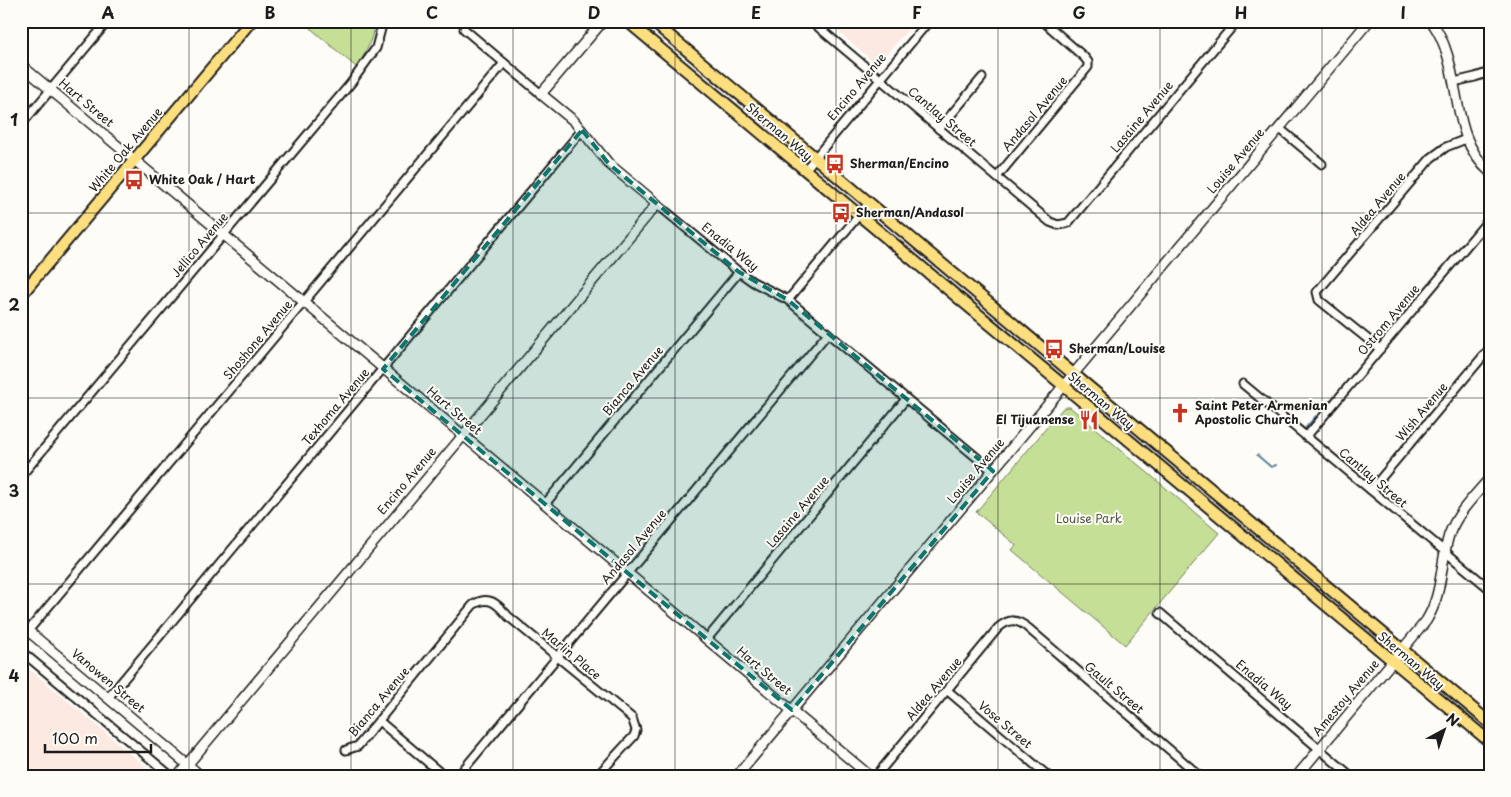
<svg xmlns="http://www.w3.org/2000/svg" width="1511" height="797" viewBox="0 0 1511 797" font-family="'Playpen Sans',sans-serif">
	<style>
		.built { fill: #fbe9e2 }
		.green { fill: #c5df96; stroke: #707e59 }
		.lines { fill: none; stroke-linecap: round; stroke-linejoin: round }
		.stream { stroke: #618199; stroke-width: 2 }
		.street-casing { stroke: #1c1c1c; stroke-width: 11 }
		.secondary-casing { stroke: #1c1c1c; stroke-width: 12 }
		.primary-casing { stroke: #1c1c1c; stroke-width: 14 }
		.street { stroke: #fdfcf7; stroke-width: 7 }
		.secondary { stroke: #fdfcf7; stroke-width: 9 }
		.primary { stroke: #fedf80; stroke-width: 10 }
		.marked { fill: #0f766e; fill-opacity: 0.2; stroke: #0f766e; stroke-width: 4; stroke-dasharray: 10 6; stroke-linejoin: round }
		.grid { fill: none; stroke: #1c1c1c; stroke-width: 1; stroke-opacity: 0.55 }
		.labels { text-anchor: middle; stroke-width: 4; stroke-linejoin: round; paint-order: stroke }
		.street-label { font-size: 12px; fill: #1c1c1c; stroke: #fdfcf7 }
		.poi-label { font-size: 12px; font-weight: bold; fill: #1c1c1c; stroke: #fdfcf7; text-anchor: start }
		.park-label { font-size: 12px; fill: #4f5641; stroke: #fdfcf7 }
		.neatline { fill: none; stroke: #1c1c1c; stroke-width: 2 }
		.grid-label { font-size: 16px; text-anchor: middle; font-weight: bold; fill: #1c1c1c }
	</style>
	<rect width="100%" height="100%" fill="#fdfcf7"/>
	<filter id="ink" filterUnits="userSpaceOnUse"><feTurbulence type="fractalNoise" baseFrequency=".02" numOctaves="2"/><feDisplacementMap in="SourceGraphic" scale="10" xChannelSelector="R" yChannelSelector="G"/><feConvolveMatrix kernelMatrix="1 2 1 2 8 2 1 2 1" color-interpolation-filters="sRGB"/></filter>
	<g filter="url(#ink)">
		<!-- built -->
		<g class="built">
			<path d="M 826,21 L 915,21 L 880,62 L 876,64 Z"/>
			<path d="M 21,662 L 157,776 L 21,776 Z"/>
		</g>
		<!-- green -->
		<g class="green">
			<path d="M 302,21 L 375,21 L 375,24 C 371,41 367,53 356,67 Z"/>
			<path d="M 1067,407 L 1070,407 L 1219,533 L 1125,645 L 1012,550 L 1016,545 L 976,512 L 1063,408 Z"/>
		</g>
		<g class="lines">
			<!-- stream -->
			<g class="stream">
				<path d="M 1303,431 L 1316,416"/>
				<path d="M 1257,455 L 1271,467 L 1276,465"/>
			</g>
			<defs>
				<g id="street">
					<path d="M 811,21 L 1050,222 L 1058,225 L 1068,223 L 1237,21"/>
					<path d="M 464,29 L 541,94"/>
					<path d="M 1454,82 L 1475,77 L 1490,72"/>
					<path d="M 21,125 L 108,21"/>
					<path d="M 1279,128 L 1322,164"/>
					<path d="M 939,129 L 982,78"/>
					<path d="M 805,170 L 929,21"/>
					<path d="M 997,177 L 1088,67 L 1088,62 L 1084,57 L 1043,21"/>
					<path d="M 657,204 L 739,272 L 753,282 L 788,300 L 993,471"/>
					<path d="M 788,300 L 869,203"/>
					<path d="M 1380,349 L 1319,300 L 1317,292 L 1431,158 L 1446,147 L 1466,139"/>
					<path d="M 1243,384 L 1490,589"/>
					<path d="M 1306,437 L 1490,218"/>
					<path d="M 21,476 L 351,83 L 376,48 L 383,21"/>
					<path d="M 1371,490 L 1490,348"/>
					<path d="M 545,504 L 739,272"/>
					<path d="M 1160,613 L 1351,776"/>
					<path d="M 28,631 L 504,63"/>
					<path d="M 707,639 L 906,399"/>
					<path d="M 21,651 L 171,776"/>
					<path d="M 948,691 L 1048,776"/>
					<path d="M 108,698 L 582,130"/>
					<path d="M 379,721 L 444,776"/>
					<path d="M 346,750 L 358,746 L 473,605 C 490,594 498,605 509,617 L 632,718 L 636,730 L 634,736 L 597,776"/>
					<path d="M 458,776 L 828,333"/>
					<path d="M 876,776 L 998,628 C 1010,618 1017,619 1028,628 L 1200,776"/>
				</g>
				<g id="secondary">
					<path d="M 1431,21 C 1465,66 1446,134 1490,172"/>
					<path d="M 21,65 L 870,776"/>
					<path d="M 21,625 L 201,776"/>
					<path d="M 178,776 L 657,204 L 609,164 L 574,121 L 541,94 L 603,21"/>
					<path d="M 737,776 L 1369,21"/>
					<path d="M 1297,776 L 1426,621 C 1443,594 1440,564 1449,535 C 1457,513 1475,495 1490,478"/>
				</g>
				<g id="primary">
					<path d="M 627,21 L 1490,742"/>
					<path d="M 652,21 L 1490,723"/>
					<path d="M 21,295 L 251,21"/>
				</g>
			</defs>
			<!-- street casing -->
			<use href="#street" class="street-casing"/>
			<!-- secondary casing -->
			<use href="#secondary" class="secondary-casing"/>
			<!-- primary casing -->
			<use href="#primary" class="primary-casing"/>
			<!-- street -->
			<use href="#street" class="street"/>
			<!-- secondary -->
			<use href="#secondary" class="secondary"/>
			<!-- primary -->
			<use href="#primary" class="primary"/>
		</g>
	</g>
	<!-- marked area -->
	<path class="marked" d="M 582,130 L 609,164 L 739,272 L 788,300 L 993,471 L 792,710 L 383,369 Z"/>
	<!-- grid -->
	<path class="grid" d="M 189,21 L 189,776M 351,21 L 351,776M 513,21 L 513,776M 675,21 L 675,776M 836,21 L 836,776M 998,21 L 998,776M 1160,21 L 1160,776M 1322,21 L 1322,776M 21,213 L 1490,213M 21,398 L 1490,398M 21,584 L 1490,584"/>
	<!-- icons -->
	<defs>
		<symbol id="bus-bare" viewBox="-9 -9 18 18"><path d="M-5-6H5V4H4V6H2V4H-2V6H-4V4H-5ZM-3.5-4V0h7V-4ZM-3.5 1.2v1.5H-2V1.2ZM2 1.2v1.5H3.5V1.2Z" fill="#c8321e" stroke="#fdfcf7" stroke-width="2.5" paint-order="stroke"/></symbol>
		<symbol id="church-bare" viewBox="-9 -9 18 18"><path d="M-1.2-6h2.4v3.5h3.3v2.4h-3.3V6h-2.4V-.1h-3.3v-2.4h3.3Z" fill="#c8321e" stroke="#fdfcf7" stroke-width="2.5" paint-order="stroke"/></symbol>
		<symbol id="restaurant-bare" viewBox="-9 -9 18 18"><path d="M-5-6h1v4h1v-4h1v4h1v-4h1v5L-1.5 .5V6h-2V.5L-5-1ZM5-6V6H3V1.5H1.5Q1.5-4 5-6Z" fill="#c8321e" stroke="#fdfcf7" stroke-width="2.5" paint-order="stroke"/></symbol>
	</defs>
	<g fill-rule="evenodd">
		<use href="#bus-bare" x="821" y="150" width="28" height="28"/>
		<use href="#bus-bare" x="120" y="166" width="28" height="28"/>
		<use href="#bus-bare" x="827" y="199" width="28" height="28"/>
		<use href="#bus-bare" x="1040" y="335" width="28" height="28"/>
		<use href="#church-bare" x="1166" y="399" width="28" height="28"/>
		<use href="#restaurant-bare" x="1075" y="406" width="28" height="28"/>
	</g>
	<g class="labels">
		<!-- street labels -->
		<g class="street-label">
			<text transform="translate(857 87) rotate(-50)" y="4">Encino Avenue</text>
			<text transform="translate(86 103) rotate(40)" y="4">Hart Street</text>
			<text transform="translate(1035 114) rotate(-50)" y="4">Andasol Avenue</text>
			<text transform="translate(942 117) rotate(40)" y="4">Cantlay Street</text>
			<text transform="translate(1142 117) rotate(-50)" y="4">Lasaine Avenue</text>
			<text transform="translate(779 132) rotate(40)" y="4">Sherman Way</text>
			<text transform="translate(126 150) rotate(-50)" y="4">White Oak Avenue</text>
			<text transform="translate(1236 161) rotate(-50)" y="4">Louise Avenue</text>
			<text transform="translate(1378 204) rotate(-50)" y="4">Aldea Avenue</text>
			<text transform="translate(200 245) rotate(-50)" y="4">Jellico Avenue</text>
			<text transform="translate(730 247) rotate(39)" y="4">Enadia Way</text>
			<text transform="translate(1389 320) rotate(-50)" y="4">Ostrom Avenue</text>
			<text transform="translate(258 340) rotate(-50)" y="4">Shoshone Avenue</text>
			<text transform="translate(633 381) rotate(-50)" y="4">Bianca Avenue</text>
			<text transform="translate(1101 401) rotate(40)" y="4">Sherman Way</text>
			<text transform="translate(336 407) rotate(-50)" y="4">Texhoma Avenue</text>
			<text transform="translate(454 411) rotate(40)" y="4">Hart Street</text>
			<text transform="translate(1422 412) rotate(-50)" y="4">Wish Avenue</text>
			<text transform="translate(976 471) rotate(-50)" y="4">Louise Avenue</text>
			<text transform="translate(1373 478) rotate(40)" y="4">Cantlay Street</text>
			<text transform="translate(407 481) rotate(-50)" y="4">Encino Avenue</text>
			<text transform="translate(798 512) rotate(-50)" y="4">Lasaine Avenue</text>
			<text transform="translate(634 547) rotate(-50)" y="4">Andasol Avenue</text>
			<text transform="translate(571 654) rotate(40)" y="4">Marlin Place</text>
			<text transform="translate(1411 661) rotate(40)" y="4">Sherman Way</text>
			<text transform="translate(764 671) rotate(40)" y="4">Hart Street</text>
			<text transform="translate(108 681) rotate(40)" y="4">Vanowen Street</text>
			<text transform="translate(1264 685) rotate(40)" y="4">Enadia Way</text>
			<text transform="translate(1114 688) rotate(40)" y="4">Gault Street</text>
			<text transform="translate(934 689) rotate(-50)" y="4">Aldea Avenue</text>
			<text transform="translate(1346 698) rotate(-50)" y="4">Amestoy Avenue</text>
			<text transform="translate(379 702) rotate(-50)" y="4">Bianca Avenue</text>
			<text transform="translate(1005 725) rotate(40)" y="4">Vose Street</text>
		</g>
		<!-- poi labels -->
		<g class="poi-label">
			<text x="850" y="168">Sherman/Encino</text>
			<text x="149" y="184">White Oak / Hart</text>
			<text x="856" y="217">Sherman/Andasol</text>
			<text x="1069" y="353">Sherman/Louise</text>
			<text x="1195" y="410">Saint Peter Armenian<tspan x="1195" dy="14">Apostolic Church</tspan></text>
			<text x="1074" y="424" text-anchor="end">El Tijuanense</text>
		</g>
		<!-- park labels -->
		<g class="park-label">
			<text x="1089" y="523">Louise Park</text>
		</g>
	</g>
	<!-- margin -->
	<rect width="1511" height="797" fill="none" stroke="#fdfcf7" stroke-width="55"/>
	<!-- north arrow -->
	<g transform="translate(1444 730) rotate(40)" stroke="#fdfcf7" stroke-width="4" paint-order="stroke">
	<path d="M0-4L9 19L0 12L-9 19Z" fill="#1c1c1c"/>
	<text y="-8" font-size="14" font-weight="bold" text-anchor="middle" fill="#1c1c1c">N</text>
	</g>
	<!-- scale -->
	<path d="M45 744v8h106v-8" fill="none" stroke="#1c1c1c" stroke-width="2.5"/>
	<text x="52" y="744" font-size="15" fill="#1c1c1c" stroke="#fdfcf7" stroke-width="4" paint-order="stroke">100 m</text>
	<rect x="28" y="28" width="1456" height="742" class="neatline"/>
	<g class="grid-label">
		<text x="108" y="19">A</text>
		<text x="270" y="19">B</text>
		<text x="432" y="19">C</text>
		<text x="594" y="19">D</text>
		<text x="756" y="19">E</text>
		<text x="917" y="19">F</text>
		<text x="1079" y="19">G</text>
		<text x="1241" y="19">H</text>
		<text x="1403" y="19">I</text>
		<text x="14" y="126">1</text>
		<text x="14" y="311">2</text>
		<text x="14" y="497">3</text>
		<text x="14" y="682">4</text>
	</g>
</svg>
